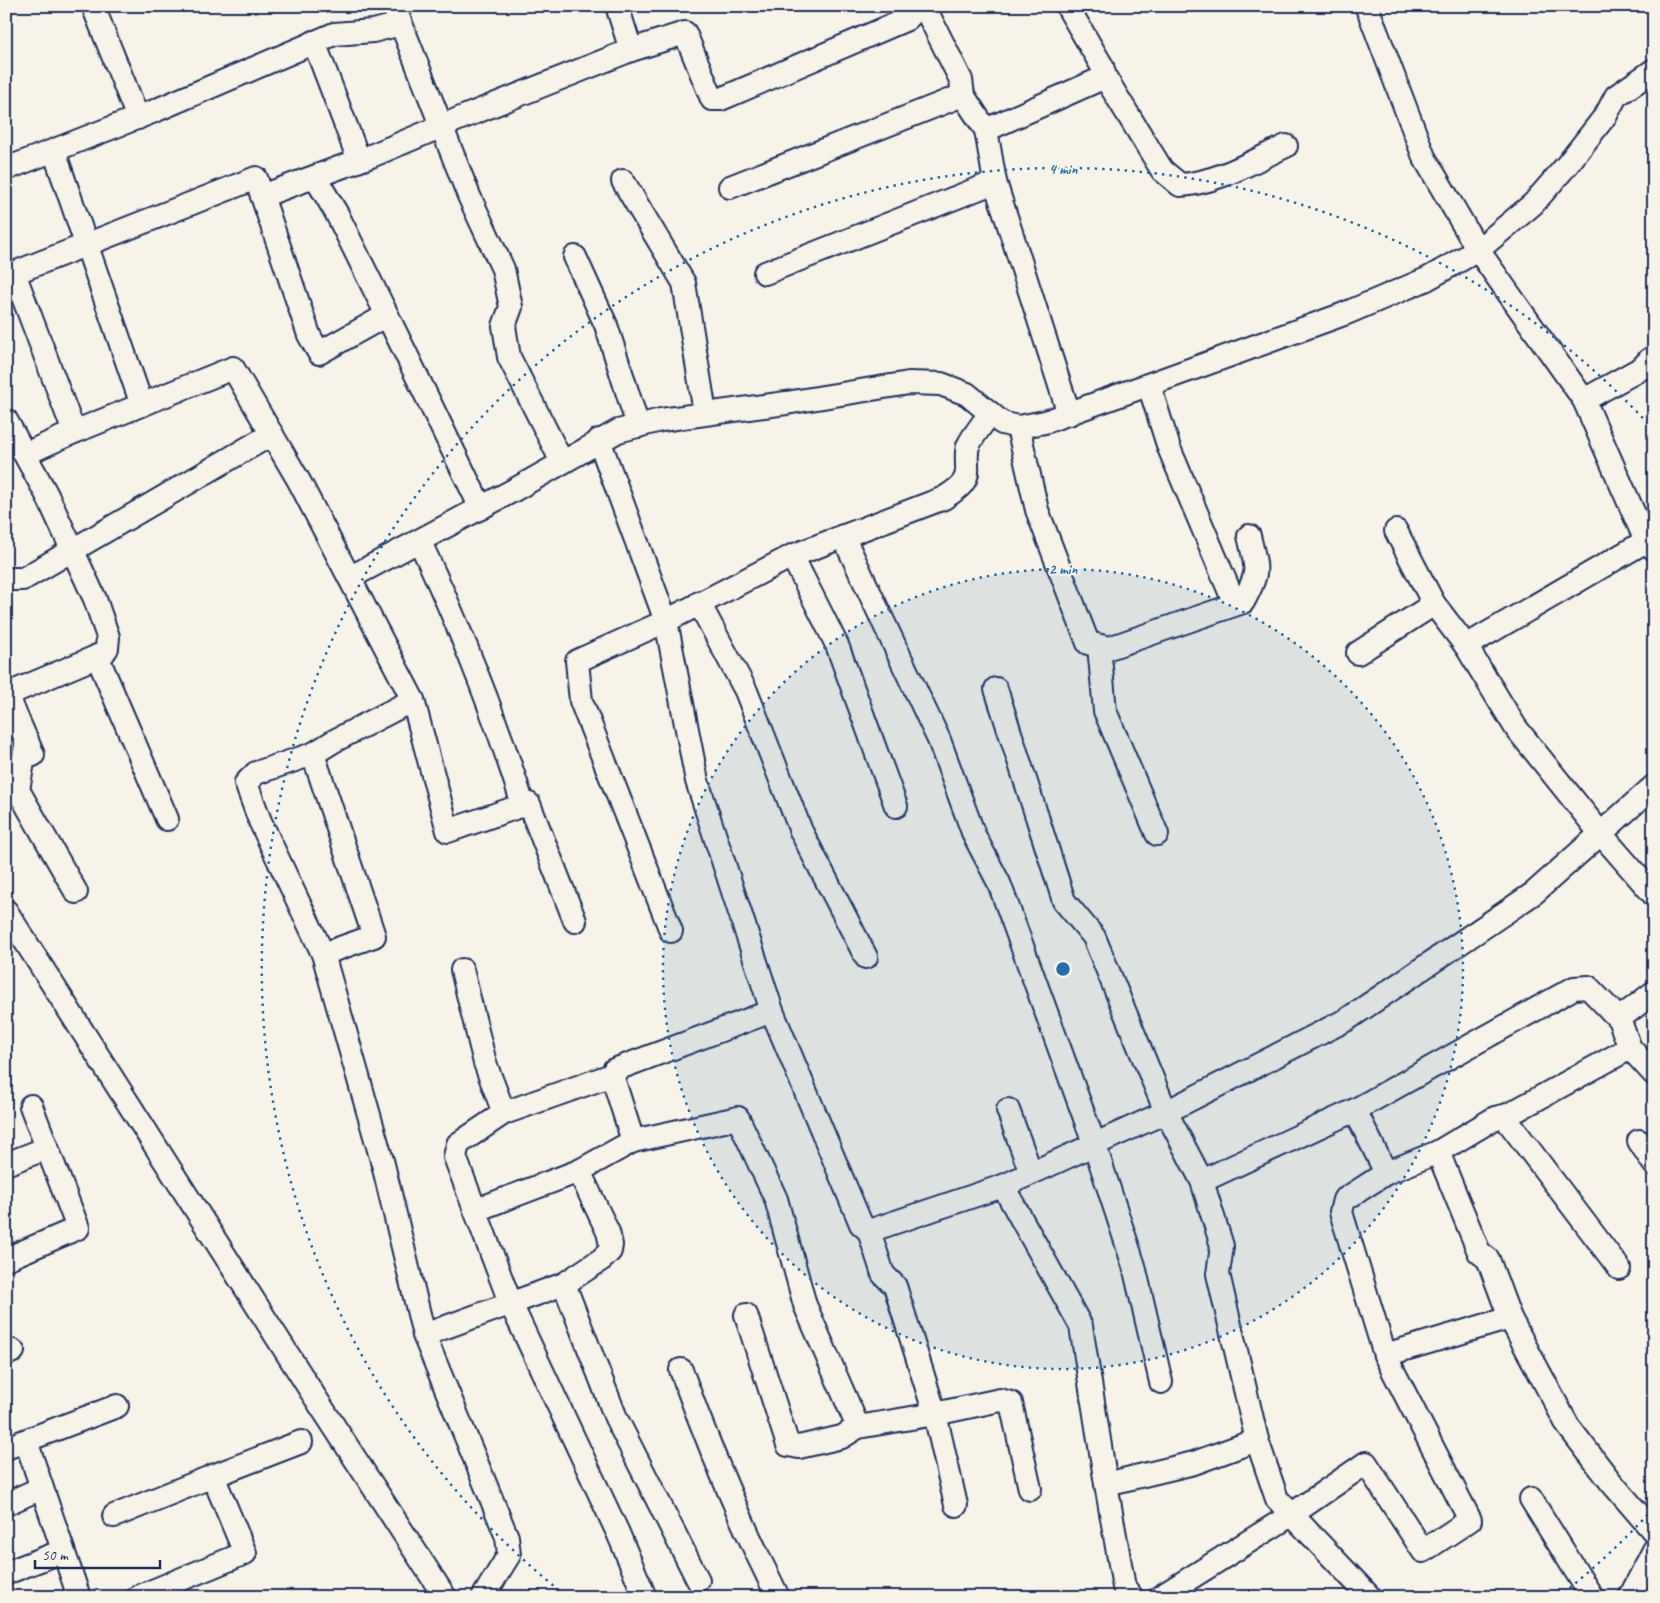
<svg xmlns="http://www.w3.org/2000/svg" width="1660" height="1603" viewBox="0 0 1660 1603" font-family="Caveat,sans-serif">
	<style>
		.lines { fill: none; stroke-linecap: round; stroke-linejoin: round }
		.minor-casing { stroke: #1b2f5e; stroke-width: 26 }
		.minor { stroke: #f7f3e8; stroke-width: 22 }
		.ring { fill: none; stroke: #1f6fb2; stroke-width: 2.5; stroke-dasharray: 2.5 5 }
		.centre { fill: #1f6fb2; stroke: #f7f3e8; stroke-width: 2.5 }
		.ring-label { font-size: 15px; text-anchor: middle; font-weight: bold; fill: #1f6fb2; stroke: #f7f3e8; stroke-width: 4.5; stroke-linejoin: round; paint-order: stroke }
	</style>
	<rect width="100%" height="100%" fill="#f7f3e8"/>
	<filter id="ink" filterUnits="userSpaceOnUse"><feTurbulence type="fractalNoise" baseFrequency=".02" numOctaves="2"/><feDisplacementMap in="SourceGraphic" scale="10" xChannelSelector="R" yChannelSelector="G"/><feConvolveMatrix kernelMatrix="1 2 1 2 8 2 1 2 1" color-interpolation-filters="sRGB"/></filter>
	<g filter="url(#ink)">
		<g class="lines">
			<defs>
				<g id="minor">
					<path d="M 93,6 L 138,118"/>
					<path d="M 394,6 L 469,196 L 503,269 L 511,307 L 504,326 L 509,357 L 562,462"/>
					<path d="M 924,6 L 961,80 L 963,95 L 986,130 L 995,182 L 1069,414"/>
					<path d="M 1067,6 L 1102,66 L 1105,77 L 1162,170 L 1180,185 C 1217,183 1253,161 1286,146"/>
					<path d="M 1366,6 L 1369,12 L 1424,157 L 1478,250 L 1584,400 L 1646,541 L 1654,549"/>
					<path d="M 314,42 L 359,160"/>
					<path d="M 631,50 L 685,33 L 712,99 L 721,99 L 907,19 L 919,6"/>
					<path d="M 986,130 L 1105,77"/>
					<path d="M 54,151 L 142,405"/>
					<path d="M 6,169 L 152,112 L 334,34 L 373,31 L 401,24"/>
					<path d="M 315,177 L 337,214 L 387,315"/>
					<path d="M 623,181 L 684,283 L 705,413"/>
					<path d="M 730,187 L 963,95"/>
					<path d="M 262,196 L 371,156 L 461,118 L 631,50 L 617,6"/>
					<path d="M 575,257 L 606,325 L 638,426"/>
					<path d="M 765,273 L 995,182"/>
					<path d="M 1149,385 L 1169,448 L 1235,604"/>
					<path d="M 1584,400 L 1642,368 L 1650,359 L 1654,358"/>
					<path d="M 6,420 L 47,495 L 95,599 L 108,637 L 107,648 L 103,654 L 13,692 L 9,696 L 13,709 L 33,755"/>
					<path d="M 1018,427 L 1037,510 L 1088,643 L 1109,648 L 1243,602 C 1260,571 1257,570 1249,536"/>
					<path d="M 74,432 L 14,273 L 256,178 L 309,335 L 319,353 L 387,315 L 481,508"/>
					<path d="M 599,440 L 666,621 L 697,781 L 772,1011 L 861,1224 L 869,1231 L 883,1274 L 895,1286 L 935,1414 L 956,1505"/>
					<path d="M 25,454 L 74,432 L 233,368 L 299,481 L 413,700 L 448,831 L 523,805 C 495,715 460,627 420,542"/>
					<path d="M 1396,531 L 1434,604 L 1466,646 L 1516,728 L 1601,834 L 1654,895"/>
					<path d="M 843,536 L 939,740 L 974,835 L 999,883 L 1094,1143 L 1134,1266 L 1161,1382"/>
					<path d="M 792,556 L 837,645 L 896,806"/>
					<path d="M 351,577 L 514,490 L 618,431 L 661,420 L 786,403 L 909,383 L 941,384 L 967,394 L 1002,423 L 1018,427 L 1045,422 L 1344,314 L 1427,279 L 1478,250 L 1533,204 L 1567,165 L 1606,115 L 1616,96 L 1654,70"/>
					<path d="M 6,579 L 23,579 L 272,434"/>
					<path d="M 699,603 L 746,691 L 801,831 L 866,957"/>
					<path d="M 1099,646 L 1105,711 L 1157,834"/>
					<path d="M 1466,646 L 1646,541"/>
					<path d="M 1358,653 L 1434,604"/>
					<path d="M 97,656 L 167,819"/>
					<path d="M 996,689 L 1064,901 L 1094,937 L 1166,1112 L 1202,1181 L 1222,1246 L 1218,1274 L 1257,1440 L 1277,1499 L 1370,1597"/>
					<path d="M 413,700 L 334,741 L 313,754 L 256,773 L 246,783 L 260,821 L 323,954 L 383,1164 L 424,1335 L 507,1537 L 509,1555 L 483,1597"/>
					<path d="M 27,740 L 18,790 L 76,892"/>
					<path d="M 313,754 L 374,936 L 323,954"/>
					<path d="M 523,805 L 529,804 L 575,921"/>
					<path d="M 6,911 L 313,1394 L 445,1597"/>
					<path d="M 671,931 L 581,701 L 577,661 L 666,621 L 792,556 L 944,498 C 956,490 969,483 967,466 C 967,460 966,452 968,446 C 973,435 983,424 990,413"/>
					<path d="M 462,970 L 485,1063 L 504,1113 L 612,1075 L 614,1070 L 772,1011"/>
					<path d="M 1619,1019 L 1654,992"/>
					<path d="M 612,1075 L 633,1141"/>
					<path d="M 1008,1110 L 1031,1173"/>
					<path d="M 1355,1110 L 1386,1173"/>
					<path d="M 504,1113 L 458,1144 L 455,1157 L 510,1302 L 618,1533 L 645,1597"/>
					<path d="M 1508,1115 L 1510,1124 L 1619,1268"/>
					<path d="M 1639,1141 L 1654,1164"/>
					<path d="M 1438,1152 L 1479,1252 L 1488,1259 L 1510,1318 L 1568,1426 L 1611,1482 L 1654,1532"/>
					<path d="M 6,1164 L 47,1148"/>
					<path d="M 1202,1181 L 1355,1110 L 1574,988 L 1588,987 L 1619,1019 L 1630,1048 L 1654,1074"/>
					<path d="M 1003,1186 L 1081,1326 L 1106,1484 L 1124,1587 L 1132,1597"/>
					<path d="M 476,1210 L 579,1171 L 633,1141 L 738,1118 L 776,1199 L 805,1305 L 858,1427"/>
					<path d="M 869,1231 L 1003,1186 L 1166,1112 L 1346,1020 L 1534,893 L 1654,786"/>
					<path d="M 6,1259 L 78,1228 L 31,1106"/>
					<path d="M 564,1284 L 616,1418 L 698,1580"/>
					<path d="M 746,1315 L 788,1445 L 799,1447 L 842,1437 L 858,1427 L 935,1414 L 1000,1400 L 1011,1403 L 1030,1489"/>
					<path d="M 424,1335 L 564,1284 L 602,1259 L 610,1251 L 611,1245 L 608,1232 L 579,1171"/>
					<path d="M 6,1354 L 13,1351"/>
					<path d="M 1385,1355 L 1510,1318"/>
					<path d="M 681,1370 C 709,1447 741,1523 778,1597"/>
					<path d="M 26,1441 L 79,1597"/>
					<path d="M 6,1448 L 117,1406"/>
					<path d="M 1106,1484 L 1194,1463 L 1257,1440"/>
					<path d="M 1531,1499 L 1592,1597"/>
					<path d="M 6,1504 L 41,1488"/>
					<path d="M 114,1516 L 213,1476"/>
					<path d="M 6,1573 L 63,1551"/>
					<path d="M 138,1597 L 245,1553 L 213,1476 L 301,1442"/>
					<path d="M 1160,1597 L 1291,1515 L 1366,1463 L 1423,1551 L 1470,1520 L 1385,1355 L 1341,1212 L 1344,1200 L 1386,1173 L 1438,1152 L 1495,1118 L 1508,1115 L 1630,1048"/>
					<path d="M 1630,1597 L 1654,1550"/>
				</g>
			</defs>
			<!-- minor casing -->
			<use href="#minor" class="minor-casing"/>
			<!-- minor -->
			<use href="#minor" class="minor"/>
		</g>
	</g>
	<!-- distance rings -->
	<circle cx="1063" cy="969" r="400" fill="#1f6fb2" fill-opacity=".12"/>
	<g class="ring">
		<circle cx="1063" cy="969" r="400"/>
		<path d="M1653 1509A800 800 0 0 1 1561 1595M565 1595A800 800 0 1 1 1653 429"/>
	</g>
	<circle cx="1063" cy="969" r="8" class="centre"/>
	<g class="ring-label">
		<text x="1063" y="174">4 min</text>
		<text x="1063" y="574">2 min</text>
	</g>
	<!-- margin -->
	<rect width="1660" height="1603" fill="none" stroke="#f7f3e8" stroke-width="25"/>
	<rect x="12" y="12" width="1635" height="1578" fill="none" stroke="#1b2f5e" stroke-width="2" filter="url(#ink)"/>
	<!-- scale -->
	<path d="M35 1560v8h125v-8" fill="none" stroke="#1b2f5e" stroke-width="2.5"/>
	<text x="42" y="1560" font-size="15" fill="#1b2f5e" stroke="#f7f3e8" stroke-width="4" paint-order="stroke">50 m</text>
</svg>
